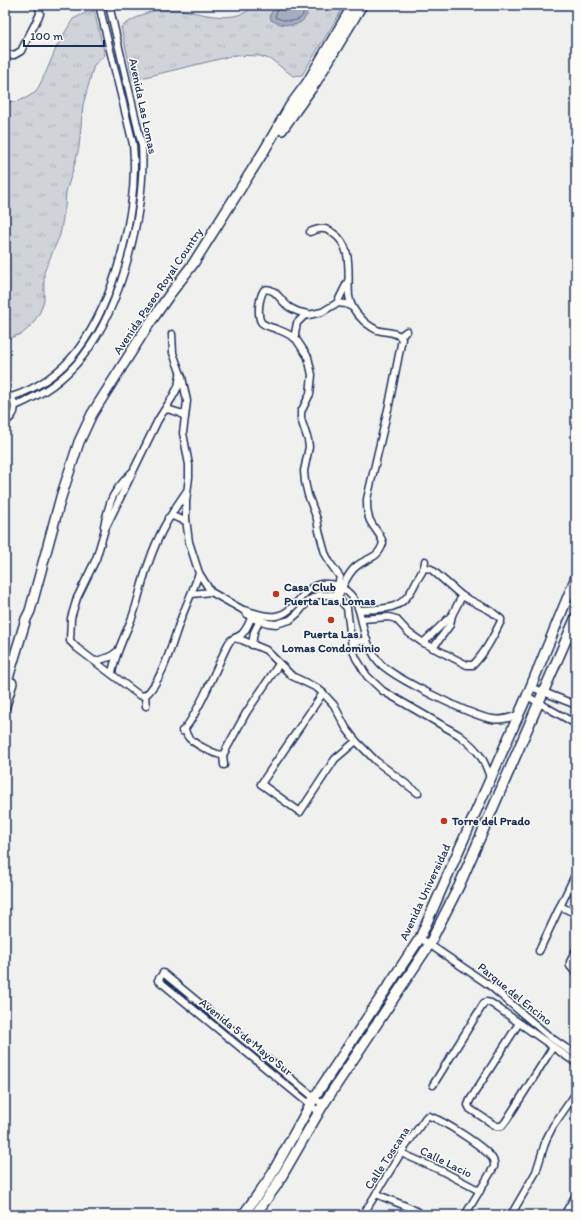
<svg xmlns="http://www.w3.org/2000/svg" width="581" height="1220" viewBox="0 0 581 1220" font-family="Itim,sans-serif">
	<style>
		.grass { fill: url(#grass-tufts); stroke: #76819b }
		.water { fill: #a7adbd; stroke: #6f7b97 }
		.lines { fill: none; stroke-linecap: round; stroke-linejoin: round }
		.shore { stroke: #536184; stroke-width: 1 }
		.street-casing { stroke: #1b2f5e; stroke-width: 9 }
		.secondary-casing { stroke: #1b2f5e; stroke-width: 12 }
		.street { stroke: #fdfcf7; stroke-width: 6 }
		.secondary { stroke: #fdfcf7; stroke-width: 9 }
		.poi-dot { fill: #c8321e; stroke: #fdfcf7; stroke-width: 1.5 }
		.labels { text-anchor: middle; stroke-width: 3; stroke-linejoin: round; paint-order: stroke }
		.street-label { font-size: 12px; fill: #1b2f5e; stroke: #fdfcf7 }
		.poi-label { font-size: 12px; font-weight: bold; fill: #1b2f5e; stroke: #fdfcf7; text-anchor: start }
	</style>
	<defs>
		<pattern id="grass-tufts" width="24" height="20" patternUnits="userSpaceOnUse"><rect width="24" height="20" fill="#d0d3d8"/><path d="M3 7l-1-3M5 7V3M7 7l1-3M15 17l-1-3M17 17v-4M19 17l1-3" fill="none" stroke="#b2b5bc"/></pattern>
	</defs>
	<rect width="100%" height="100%" fill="#f0f0ee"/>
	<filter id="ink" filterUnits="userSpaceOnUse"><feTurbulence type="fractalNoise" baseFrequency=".025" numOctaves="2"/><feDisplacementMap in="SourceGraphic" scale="8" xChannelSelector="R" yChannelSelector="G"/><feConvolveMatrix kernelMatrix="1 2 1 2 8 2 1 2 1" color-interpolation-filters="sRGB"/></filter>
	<g filter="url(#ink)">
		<!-- grass -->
		<g class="grass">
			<path d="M 255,5 L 345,5 L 302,75 L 293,76 L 272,60 L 260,56 L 236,55 L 133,80 L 121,27 C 130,21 143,13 154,11 C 162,10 174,9 182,10 C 205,14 236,25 255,5 Z"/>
			<path d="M 94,11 L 105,55 L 94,65 L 83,105 L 79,147 L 75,163 L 66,192 L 65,207 L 60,235 L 44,272 L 44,300 L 40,312 L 32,325 L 22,334 L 10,338 L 5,336 L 5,101 L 15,102 L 26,98 L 36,92 L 46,72 L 57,46 L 73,19 L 85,13 Z"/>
		</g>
		<!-- water -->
		<path class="water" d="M 276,5 L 305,5 C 311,16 301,26 289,25 C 283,25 276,23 271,20 L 270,15 Z"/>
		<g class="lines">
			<!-- shore -->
			<path class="shore" d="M 279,5 L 275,17 C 282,21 298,24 303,15 C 304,12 302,8 302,5"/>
			<defs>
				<g id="street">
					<path d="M 5,55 L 14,55 L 21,51 L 40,14 L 39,5"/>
					<path d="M 310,232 C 319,228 325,227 333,233 C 354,247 347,274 349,296 C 350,304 354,311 360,317 C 364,322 371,327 377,330 C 386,333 397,331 402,339 L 389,405 L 367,499 C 367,508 367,517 372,524 C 376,531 381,535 383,543 C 378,559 369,557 358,565 C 348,572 342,587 338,598"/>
					<path d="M 337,303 L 346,304 L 352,307"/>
					<path d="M 172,334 L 173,353 L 182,377 L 187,401 L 183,433 L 189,465 L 189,477 L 186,502 L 186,519 L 189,542 L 199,573 L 211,592 L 243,610 L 251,618 L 268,623 L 276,624 L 290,620 L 298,613 L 309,600 L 318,595 L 333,595 L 338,598 L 347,608 L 352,647 L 356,658 L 367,676 L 383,691 L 459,735 C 476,748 484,757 490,778"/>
					<path d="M 400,336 L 407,331"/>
					<path d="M 296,339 C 290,335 283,331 276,329 C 262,324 258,325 259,307 C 260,300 260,296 264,290 C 275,286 281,302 289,307 C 295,311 301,313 308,314"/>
					<path d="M 5,393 C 18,399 18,416 5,421"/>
					<path d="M 11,397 C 37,389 61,372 77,351 C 116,300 139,207 133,144 L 99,5"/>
					<path d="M 15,406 C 43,394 64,380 83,356 C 122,307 146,208 142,146 L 109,5"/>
					<path d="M 164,411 L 167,409 L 180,413 L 185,417"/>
					<path d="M 168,518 L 172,516 L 186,521"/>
					<path d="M 104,526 C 110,499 112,493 131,473"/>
					<path d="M 336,593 L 340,577 L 330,563 L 325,553 L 319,531 L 317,519 L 308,495 L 305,482 L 304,471 L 309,447 L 308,440 L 301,419 L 301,412 L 310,394 L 312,375 L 308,357 L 296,339 L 295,333 L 297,323 L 304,316 L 322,312 L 337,303 L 348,281"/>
					<path d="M 192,594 L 211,592"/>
					<path d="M 243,610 C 254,612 265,618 276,616 C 298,613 303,581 328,584 C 332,584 338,585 342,588 C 360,598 360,617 365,635 C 368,644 372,654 379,662 C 391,677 472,716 492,719 C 501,721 510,718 518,715"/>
					<path d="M 360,610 C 391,608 403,611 417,580 C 421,574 425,568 425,561"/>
					<path d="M 362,619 L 389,617 L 396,619 L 409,633 L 422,642 L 467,665 L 473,665 C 485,653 493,637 501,621 L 501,619 L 491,611 L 462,596 L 431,569 L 425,568"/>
					<path d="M 234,638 L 242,640 L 266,650 L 292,676 L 317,688 L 323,693 L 334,705 L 346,728 L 356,741 L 376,761 L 418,793"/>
					<path d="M 352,643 L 366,640"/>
					<path d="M 423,643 L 452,615"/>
					<path d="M 252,645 L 254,632 L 261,618"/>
					<path d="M 433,648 L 450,625 L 452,615 L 462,596"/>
					<path d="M 96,661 L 110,657 L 118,651"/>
					<path d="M 112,673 C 115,653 126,634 133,615 C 139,598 142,580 149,562 C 158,535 170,515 186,492"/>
					<path d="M 531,687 L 576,705"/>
					<path d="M 145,696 L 139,695 L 77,648 L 70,641 L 71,618 L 77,598 L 96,559 L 105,529 L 158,420 L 172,398 L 178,387 L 180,375"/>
					<path d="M 145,696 C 164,679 173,639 182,616 C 188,601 194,588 199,573"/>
					<path d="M 145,696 L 146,706"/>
					<path d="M 527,696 L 576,724"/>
					<path d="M 571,721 L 576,712"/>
					<path d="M 185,729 C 186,732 186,735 189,738 C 195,744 215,755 223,755"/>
					<path d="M 182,731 C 194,723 219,662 227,646 C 231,638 232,640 239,636 C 246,633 250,620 253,614"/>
					<path d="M 223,755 L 246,713 L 279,664"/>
					<path d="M 223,755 L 224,765"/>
					<path d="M 261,784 L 323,693"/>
					<path d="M 261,784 L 300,812"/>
					<path d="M 300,812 L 335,759 L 356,741"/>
					<path d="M 560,906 L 576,914"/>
					<path d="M 420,938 L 489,985 L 550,1037 L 576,1055"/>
					<path d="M 576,950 L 570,962 L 570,966 L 576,973"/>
					<path d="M 539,951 L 576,873"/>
					<path d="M 519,1023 L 470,1100 L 468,1105 L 470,1109 L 496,1126 L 502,1126 L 506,1121 L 553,1047"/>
					<path d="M 433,1085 L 484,1003 L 486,1002 L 491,1003 L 576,1063"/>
					<path d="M 319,1112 L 158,980 L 163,973 L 323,1105"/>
					<path d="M 401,1153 L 442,1171 L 480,1191"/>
					<path d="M 376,1194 L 408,1207 L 424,1215"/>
					<path d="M 363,1215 L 401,1153 L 426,1117 L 429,1116 C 444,1121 483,1146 492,1158 C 494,1161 495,1163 494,1167 L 465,1215"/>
					<path d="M 511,1215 L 536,1172 L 546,1140 L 553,1126 L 576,1093"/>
					<path d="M 564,1215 L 576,1195"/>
				</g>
				<g id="secondary">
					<path d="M 282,130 L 316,82 L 362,5"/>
					<path d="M 5,688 L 26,619 L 30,611 L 61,497 L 79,442 L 92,414 L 147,327 L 170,294 L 193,264 L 264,151 L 290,106 L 307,83 L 353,5"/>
					<path d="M 5,706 L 12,683"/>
					<path d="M 243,1215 L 269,1179 L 314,1098 L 420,938 L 527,696 L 576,577"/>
					<path d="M 255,1215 L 276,1186 L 323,1105 L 429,945 L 459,886 L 576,617"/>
				</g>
			</defs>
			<!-- street casing -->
			<use href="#street" class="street-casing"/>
			<!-- secondary casing -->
			<use href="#secondary" class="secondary-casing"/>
			<!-- street -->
			<use href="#street" class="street"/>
			<!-- secondary -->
			<use href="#secondary" class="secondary"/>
		</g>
	</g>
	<!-- markers -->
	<g class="poi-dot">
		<circle cx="276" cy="594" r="4"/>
		<circle cx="331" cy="620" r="4"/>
		<circle cx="444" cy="821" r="4"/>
	</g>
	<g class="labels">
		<!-- street labels -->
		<g class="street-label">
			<text transform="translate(143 106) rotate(78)" y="4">Avenida Las Lomas</text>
			<text transform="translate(158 291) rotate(-56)" y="4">Avenida Paseo Royal Country</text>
			<text transform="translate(425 892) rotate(-65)" y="4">Avenida Universidad</text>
			<text transform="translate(515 994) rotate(39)" y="4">Parque del Encino</text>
			<text transform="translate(246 1037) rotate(39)" y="4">Avenida 5 de Mayo Sur</text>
			<text transform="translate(387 1158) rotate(-57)" y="4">Calle Toscana</text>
			<text transform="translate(446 1162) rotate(26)" y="4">Calle Lacio</text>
		</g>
		<!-- poi labels -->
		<g class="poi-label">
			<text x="284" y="591">Casa Club<tspan x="284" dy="14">Puerta Las Lomas</tspan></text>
			<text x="331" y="638" text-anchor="middle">Puerta Las<tspan x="331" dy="14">Lomas Condominio</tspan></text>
			<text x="452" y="825">Torre del Prado</text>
		</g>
	</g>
	<!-- margin -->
	<rect width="581" height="1220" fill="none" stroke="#fdfcf7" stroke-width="20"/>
	<rect x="10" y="10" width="561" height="1200" fill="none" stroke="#1b2f5e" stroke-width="1.5" filter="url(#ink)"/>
	<!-- scale -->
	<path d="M24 40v6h80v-6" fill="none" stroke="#1b2f5e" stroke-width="2"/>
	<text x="30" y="40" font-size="12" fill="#1b2f5e" stroke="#fdfcf7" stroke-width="3" paint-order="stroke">100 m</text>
</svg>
